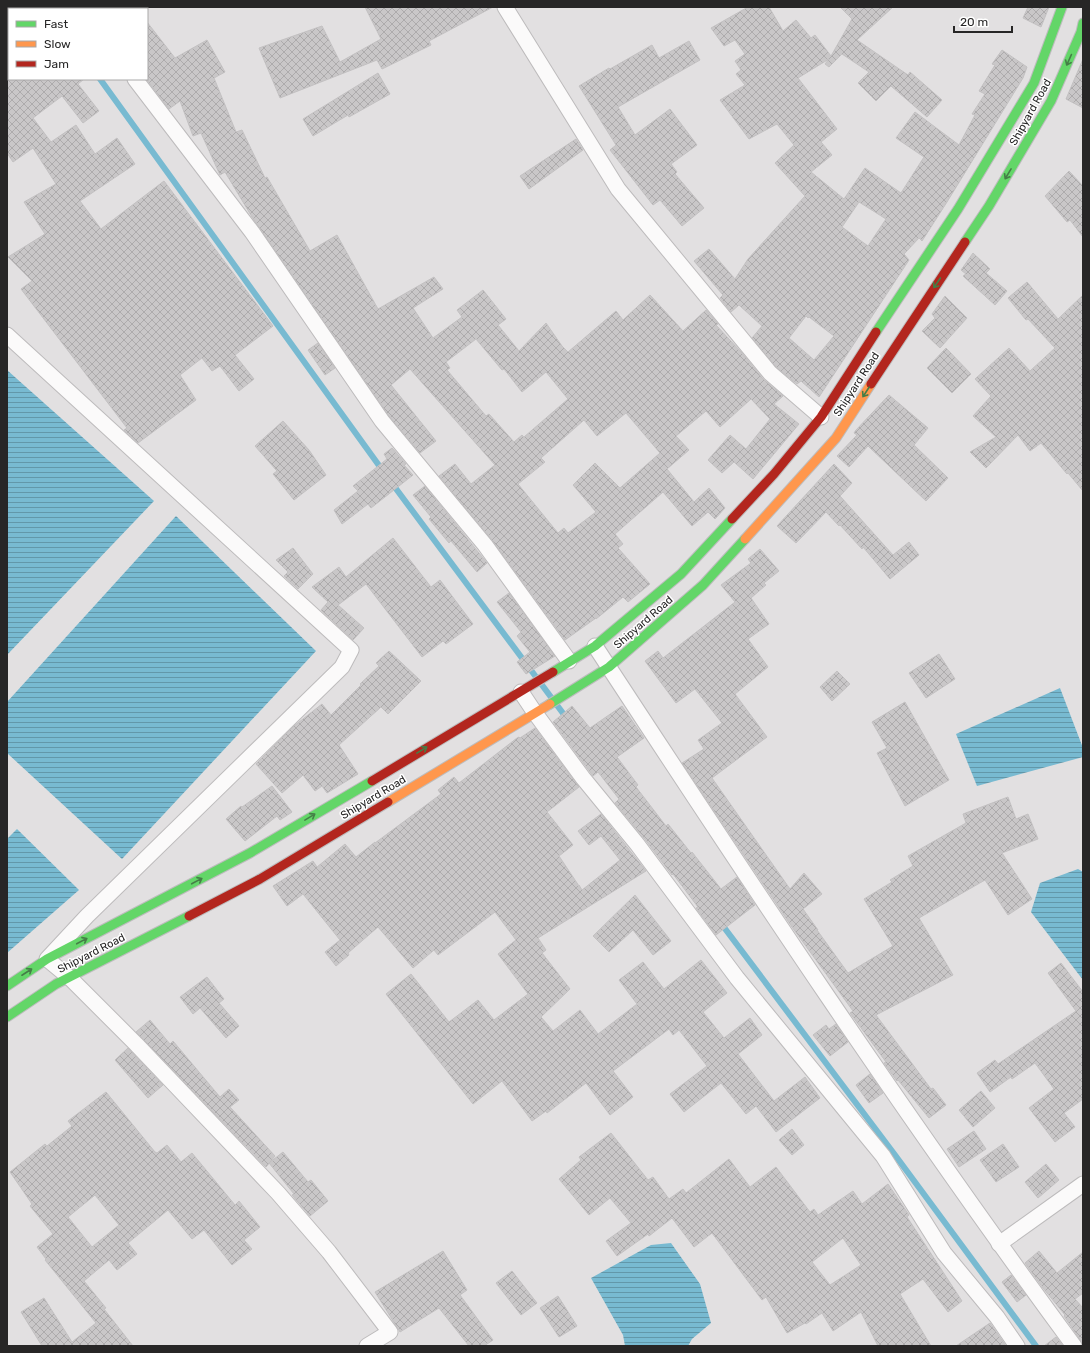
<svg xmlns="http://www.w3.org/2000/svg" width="1090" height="1353" viewBox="0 0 1090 1353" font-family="Rubik,sans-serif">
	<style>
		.water { fill: url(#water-rules) }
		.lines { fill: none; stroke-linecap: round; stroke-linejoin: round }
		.stream { stroke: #78bad1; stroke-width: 6 }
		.building { fill: url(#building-cross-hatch); stroke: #c3c1c2; fill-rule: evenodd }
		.street-casing { stroke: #bdbbbc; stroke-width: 17 }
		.fast-casing { stroke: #bdbcbd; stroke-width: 11 }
		.slow-casing { stroke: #bdbcbd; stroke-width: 11 }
		.jam-casing { stroke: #bdbcbd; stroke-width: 11 }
		.street { stroke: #fbfafa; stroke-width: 15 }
		.fast { stroke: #63d668; stroke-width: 9 }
		.slow { stroke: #ff974d; stroke-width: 9 }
		.jam { stroke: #b3261e; stroke-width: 9 }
		.oneway { stroke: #457e47 }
		.labels { text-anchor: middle; stroke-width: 3; stroke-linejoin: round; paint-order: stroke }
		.street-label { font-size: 11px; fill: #272626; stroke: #fff }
	</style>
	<defs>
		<pattern id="water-rules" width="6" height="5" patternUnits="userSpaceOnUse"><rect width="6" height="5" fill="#78bad1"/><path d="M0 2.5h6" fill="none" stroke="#6297a9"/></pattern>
		<pattern id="building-cross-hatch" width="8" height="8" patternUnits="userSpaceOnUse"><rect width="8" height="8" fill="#c9c7c8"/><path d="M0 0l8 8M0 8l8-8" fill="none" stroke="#adabac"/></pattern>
	</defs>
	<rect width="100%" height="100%" fill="#e2e0e1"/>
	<!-- water -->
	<g class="water">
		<path d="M 7,370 L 154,501 L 7,655 Z"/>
		<path d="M 176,516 L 316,651 L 122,859 L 7,753 L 7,702 Z"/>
		<path d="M 1060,688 L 1083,748 L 1083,757 L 977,786 L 956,734 Z"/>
		<path d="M 17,829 L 79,890 L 7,953 L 7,839 Z"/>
		<path d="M 1078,869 L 1083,872 L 1083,980 L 1031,912 L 1040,883 Z"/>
		<path d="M 671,1243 L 700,1284 L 711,1323 L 692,1339 L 688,1346 L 625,1346 L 623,1335 L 591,1278 L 651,1245 Z"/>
	</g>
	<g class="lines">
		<!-- stream -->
		<g class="stream">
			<path d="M 48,7 L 50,9"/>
			<path d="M 100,79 L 383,471"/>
			<path d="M 391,482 L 568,720"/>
			<path d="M 720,922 L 895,1155 L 1036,1346"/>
		</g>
	</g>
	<!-- building -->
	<g class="building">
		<path d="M 365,7 L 493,7 L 429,41 L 431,45 L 382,69 L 377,60 L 280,98 L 259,48 L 322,26 L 340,62 L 381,39 Z"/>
		<path d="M 748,7 L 769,7 L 783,31 L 796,20 L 811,38 L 815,35 L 831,56 L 852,19 L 840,7 L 893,7 L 857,40 L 908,75 L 910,72 L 942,100 L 927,117 L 891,86 L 876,101 L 858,83 L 869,72 L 842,54 L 829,67 L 825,64 L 829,59 L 798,78 L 837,129 L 821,142 L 832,155 L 811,172 L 844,199 L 865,168 L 901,193 L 924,157 L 896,138 L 915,112 L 959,145 L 975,115 L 972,114 L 985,94 L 979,91 L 995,65 L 992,64 L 1002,50 L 1027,67 L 1023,78 L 947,202 L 922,241 L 919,238 L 904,254 L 909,260 L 819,397 L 801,381 L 797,384 L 776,367 L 752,338 L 762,326 L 739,305 L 731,312 L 720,298 L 723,295 L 694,261 L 709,249 L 735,279 L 748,259 L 805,196 L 775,163 L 794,145 L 777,124 L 749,139 L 720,100 L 745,85 L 736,74 L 741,70 L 735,61 L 745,54 L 735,40 L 724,46 L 711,28 ZM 859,202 L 886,219 L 868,246 L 842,227 ZM 806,316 L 808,318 L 809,317 L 834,336 L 814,360 L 789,338 Z"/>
		<path d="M 1028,7 L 1049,7 L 1041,27 L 1023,18 Z"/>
		<path d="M 147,22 L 175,58 L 207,40 L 225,72 L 214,78 L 236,132 L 242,130 L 265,178 L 267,177 L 310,251 L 337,235 L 378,309 L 434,277 L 443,289 L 413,308 L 433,338 L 462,317 L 457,310 L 483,290 L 506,319 L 498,325 L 519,351 L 546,323 L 562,346 L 568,352 L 616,311 L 623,320 L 650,295 L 683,331 L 706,310 L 718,324 L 716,325 L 741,352 L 763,379 L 783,396 L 774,404 L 799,424 L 753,479 L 734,462 L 722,473 L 708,460 L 730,435 L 746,449 L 770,419 L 751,399 L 720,427 L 706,411 L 676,436 L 689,450 L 667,469 L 694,502 L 709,488 L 725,508 L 715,519 L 708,512 L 692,526 L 663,492 L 615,534 L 623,544 L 618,548 L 650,584 L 628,602 L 623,597 L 596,619 L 596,618 L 565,640 L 492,540 L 439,476 L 455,464 L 471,484 L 495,465 L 410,369 L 391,385 L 436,441 L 420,453 L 389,416 L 252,217 L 225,172 L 220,175 L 201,133 L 193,136 L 180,101 L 169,109 L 147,80 ZM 476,339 L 502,370 L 504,369 L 522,392 L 546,372 L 568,399 L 524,437 L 522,435 L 514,442 L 489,414 L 486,416 L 447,370 L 450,368 L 446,362 ZM 626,413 L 660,453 L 620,488 L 595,463 L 573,485 L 596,512 L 568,533 L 564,528 L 558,533 L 518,484 L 545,462 L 541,458 L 584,420 L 597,436 Z"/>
		<path d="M 689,41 L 700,60 L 618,107 L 635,135 L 670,109 L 697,145 L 671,164 L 677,172 L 675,174 L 704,208 L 682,226 L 660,200 L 653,205 L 610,150 L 616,145 L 579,86 L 609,68 L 610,69 L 652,45 L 659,58 Z"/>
		<path d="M 1083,59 L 1083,108 L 1066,99 Z"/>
		<path d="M 378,73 L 390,94 L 349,117 L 348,115 L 313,136 L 303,119 Z"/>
		<path d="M 7,79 L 84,79 L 78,84 L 99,111 L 83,123 L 62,96 L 33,118 L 51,142 L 76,125 L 95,154 L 117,138 L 135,164 L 80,201 L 101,229 L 164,181 L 273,326 L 235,355 L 254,379 L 239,391 L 220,366 L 212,371 L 202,358 L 180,375 L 196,400 L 138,443 L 124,430 L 127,428 L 21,289 L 32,281 L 8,257 L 45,234 L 24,202 L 56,184 L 33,148 L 13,162 L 7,153 Z"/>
		<path d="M 576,139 L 583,150 L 529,189 L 520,176 Z"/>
		<path d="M 1069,171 L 1083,186 L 1083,237 L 1070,220 L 1067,222 L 1045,196 Z"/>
		<path d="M 973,253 L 990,269 L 986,273 L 1007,291 L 995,305 L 963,276 L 966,274 L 961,270 Z"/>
		<path d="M 1027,282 L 1058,319 L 1083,295 L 1083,491 L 1068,473 L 1067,474 L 1041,443 L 1030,451 L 1018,435 L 986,468 L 970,452 L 996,437 L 973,416 L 991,396 L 975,379 L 1009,348 L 1030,371 L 1055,348 L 1028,319 L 1026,320 L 1008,298 Z"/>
		<path d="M 945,296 L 967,318 L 940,348 L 922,331 L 935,318 L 932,314 Z"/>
		<path d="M 318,343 L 335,368 L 325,375 L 308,350 Z"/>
		<path d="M 946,348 L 971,374 L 952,393 L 927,368 Z"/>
		<path d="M 889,395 L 928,428 L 914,445 L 948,478 L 926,501 L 868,446 L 849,467 L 837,456 L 857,435 L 854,433 L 856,430 Z"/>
		<path d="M 283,421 L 309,450 L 326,475 L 294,500 L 273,474 L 277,471 L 255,446 Z"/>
		<path d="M 392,448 L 406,464 L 404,465 L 413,475 L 371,508 L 368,504 L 342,524 L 334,510 L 358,491 L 353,486 L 387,459 L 384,454 Z"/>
		<path d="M 834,464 L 852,483 L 840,496 L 893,555 L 909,542 L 919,555 L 890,579 L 863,547 L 862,549 L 840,525 L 839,526 L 826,512 L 796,543 L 777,526 Z"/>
		<path d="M 425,486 L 487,563 L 477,572 L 451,541 L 449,543 L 429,519 L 431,517 L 413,495 Z"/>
		<path d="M 393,538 L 431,587 L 440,580 L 473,624 L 446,644 L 443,641 L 422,657 L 366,584 L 338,605 L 364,628 L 353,640 L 321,610 L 328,602 L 312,587 L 339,567 L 346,577 Z"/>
		<path d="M 293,548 L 313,574 L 298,589 L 284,576 L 288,572 L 276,560 Z"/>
		<path d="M 760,549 L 779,571 L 764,583 L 766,585 L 751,598 L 769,624 L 748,639 L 768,667 L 735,694 L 767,737 L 712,778 L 790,889 L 804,873 L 822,894 L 803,909 L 818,930 L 817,930 L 848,973 L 893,946 L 864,899 L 892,882 L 890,880 L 913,866 L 908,856 L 966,823 L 963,814 L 1008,797 L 1016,819 L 1028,814 L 1038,839 L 1002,853 L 1032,899 L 1008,915 L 985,880 L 919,918 L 953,975 L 876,1015 L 931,1089 L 933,1088 L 946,1105 L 929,1118 L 898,1080 L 897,1081 L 884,1063 L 886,1062 L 850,1013 L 853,1011 L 792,927 L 682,763 L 704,749 L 698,740 L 722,723 L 695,689 L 676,703 L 645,661 L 658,651 L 663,658 L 735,602 L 721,585 L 751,563 L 748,559 Z"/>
		<path d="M 509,593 L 555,656 L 526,674 L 517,662 L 530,652 L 517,636 L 521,632 L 497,602 Z"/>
		<path d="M 389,651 L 421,681 L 388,714 L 381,707 L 339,745 L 358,774 L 327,793 L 322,786 L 315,791 L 303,775 L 282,793 L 256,764 L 294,726 L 322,704 L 331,715 L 361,685 L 360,684 L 379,666 L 376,663 Z"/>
		<path d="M 939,654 L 955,679 L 926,698 L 909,673 Z"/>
		<path d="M 837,671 L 850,684 L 832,701 L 820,687 Z"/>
		<path d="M 905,702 L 949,780 L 905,806 L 877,753 L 887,748 L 872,722 Z"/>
		<path d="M 572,706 L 590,728 L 622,706 L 644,738 L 617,757 L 638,785 L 636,787 L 666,826 L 668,824 L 691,853 L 692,852 L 721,889 L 737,877 L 755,905 L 716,935 L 696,908 L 698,907 L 673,874 L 672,875 L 644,838 L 615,803 L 619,799 L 598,772 L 593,776 L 553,722 Z"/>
		<path d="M 535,728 L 579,787 L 547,812 L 573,845 L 559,856 L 579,886 L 579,885 L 582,890 L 620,860 L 601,836 L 589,845 L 578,831 L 601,814 L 646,871 L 538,938 L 546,950 L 542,953 L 570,989 L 541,1017 L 553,1031 L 580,1010 L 598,1034 L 637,1004 L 619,980 L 643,962 L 664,989 L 701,960 L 727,993 L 703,1012 L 724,1038 L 750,1018 L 762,1035 L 738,1054 L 774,1101 L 805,1077 L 820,1098 L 776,1132 L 756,1106 L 746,1114 L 721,1083 L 684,1112 L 670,1094 L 707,1066 L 679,1030 L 673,1035 L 669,1029 L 613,1071 L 633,1097 L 610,1115 L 586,1083 L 547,1113 L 546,1111 L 532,1121 L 502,1081 L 473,1104 L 386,994 L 411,974 L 449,1022 L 478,1000 L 494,1020 L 528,994 L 498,954 L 516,940 L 495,912 L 438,955 L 434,950 L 413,968 L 378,927 L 348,953 L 349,955 L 336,966 L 325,952 L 340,940 L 303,894 L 287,906 L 273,886 L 313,861 L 317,867 L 345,844 L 356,857 L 375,842 L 375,843 L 441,794 L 438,790 L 454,777 L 459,783 L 517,738 L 519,737 L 520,738 Z"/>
		<path d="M 272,786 L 292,812 L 280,820 L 277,816 L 245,841 L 226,819 L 241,806 L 242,807 Z"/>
		<path d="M 635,895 L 671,941 L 653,955 L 633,930 L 609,952 L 593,936 Z"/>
		<path d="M 1061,963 L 1083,992 L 1083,1099 L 1064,1113 L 1075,1127 L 1055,1142 L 1029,1108 L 1054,1089 L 1035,1063 L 1012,1079 L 1011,1077 L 990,1092 L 977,1073 L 995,1060 L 998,1064 L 1076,1011 L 1048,973 Z"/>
		<path d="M 207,977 L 224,999 L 219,1003 L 239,1026 L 226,1038 L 200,1008 L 193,1014 L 180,997 Z"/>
		<path d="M 150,1020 L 170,1044 L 173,1041 L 220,1097 L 229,1089 L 239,1100 L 230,1107 L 275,1156 L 266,1167 L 136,1032 Z"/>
		<path d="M 836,1024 L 848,1042 L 830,1056 L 813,1035 L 826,1025 L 829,1029 Z"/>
		<path d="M 128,1048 L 163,1085 L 148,1098 L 115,1060 Z"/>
		<path d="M 870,1074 L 883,1093 L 869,1103 L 856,1085 Z"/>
		<path d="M 981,1091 L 995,1108 L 973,1127 L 959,1110 Z"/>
		<path d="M 106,1092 L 155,1152 L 157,1153 L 167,1145 L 181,1162 L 192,1153 L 235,1205 L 239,1201 L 260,1227 L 244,1240 L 252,1249 L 232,1265 L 204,1230 L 192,1239 L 168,1210 L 128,1243 L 137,1254 L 117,1270 L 109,1260 L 84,1281 L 106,1308 L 104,1309 L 133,1346 L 42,1346 L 21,1312 L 44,1298 L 72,1342 L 96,1323 L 45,1260 L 46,1259 L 37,1247 L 53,1234 L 30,1206 L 32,1204 L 10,1172 L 45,1144 L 47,1146 L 72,1126 L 68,1121 ZM 95,1195 L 119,1225 L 92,1247 L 68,1217 Z"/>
		<path d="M 792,1129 L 804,1145 L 792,1155 L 779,1140 Z"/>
		<path d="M 974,1131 L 986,1149 L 959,1167 L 947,1149 Z"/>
		<path d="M 611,1133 L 648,1180 L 653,1177 L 669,1199 L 683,1189 L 686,1193 L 729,1159 L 750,1187 L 776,1167 L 810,1212 L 814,1209 L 818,1215 L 853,1191 L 862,1204 L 888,1184 L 909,1215 L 907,1217 L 962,1301 L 948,1312 L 923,1279 L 900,1294 L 931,1346 L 878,1346 L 861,1312 L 833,1331 L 822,1313 L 806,1324 L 805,1323 L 787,1333 L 766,1297 L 762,1300 L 712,1233 L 694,1247 L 672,1218 L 649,1236 L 648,1234 L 617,1256 L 606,1241 L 631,1223 L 610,1198 L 589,1215 L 559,1179 L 581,1160 L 579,1157 ZM 843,1238 L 861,1265 L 830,1285 L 812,1262 Z"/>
		<path d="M 1003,1144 L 1019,1167 L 996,1182 L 980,1160 Z"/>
		<path d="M 283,1152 L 308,1182 L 311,1180 L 328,1201 L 310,1216 L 292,1195 L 294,1194 L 269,1163 Z"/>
		<path d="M 1046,1164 L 1059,1180 L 1038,1198 L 1025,1182 Z"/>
		<path d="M 443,1251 L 467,1290 L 460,1295 L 493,1340 L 484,1346 L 469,1346 L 439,1308 L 400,1332 L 375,1292 Z"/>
		<path d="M 1039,1251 L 1057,1273 L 1083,1252 L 1083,1293 L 1075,1299 L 1083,1308 L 1083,1346 L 1081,1341 L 1064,1316 L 1065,1315 L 1043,1288 L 1025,1263 Z"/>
		<path d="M 512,1271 L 537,1303 L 521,1315 L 496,1283 Z"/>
		<path d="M 1011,1275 L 1026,1295 L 1017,1302 L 1002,1282 Z"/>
		<path d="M 558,1296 L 577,1326 L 559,1337 L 540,1308 Z"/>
		<path d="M 990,1323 L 1006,1346 L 956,1346 Z"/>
		<path d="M 1056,1337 L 1063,1346 L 1044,1346 Z"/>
	</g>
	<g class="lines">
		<defs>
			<g id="street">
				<path d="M 80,7 L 82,9"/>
				<path d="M 505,7 L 618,189 L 770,373 L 821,417"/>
				<path d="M 135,79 L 252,232 L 382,421 L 485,545 L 569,661"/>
				<path d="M 7,335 L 351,650 L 342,667 L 87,916 L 47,959 L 70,978 L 136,1044 L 278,1193 L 329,1252 L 390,1332 L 367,1346"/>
				<path d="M 595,646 C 750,883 906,1118 1074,1346"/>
				<path d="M 521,692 L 535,713 L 583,778 L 637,844 L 737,978 L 883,1156 L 944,1253 L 997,1317 L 1017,1346"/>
				<path d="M 999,1244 L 1083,1184"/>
			</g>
			<g id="fast">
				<path d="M 965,242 L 989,206 L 1051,101 L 1081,32 L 1083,23"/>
				<path d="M 876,332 L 958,209 L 1034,83 L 1062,7"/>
				<path d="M 553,672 L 595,646 L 681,574 L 732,519"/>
				<path d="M 550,704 L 609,667 L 703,585 L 745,539"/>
				<path d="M 7,986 L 47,959 L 250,853 L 372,781"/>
				<path d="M 7,1017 L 56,984 L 189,916"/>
			</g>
			<g id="slow">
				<path d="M 745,539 L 836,438 L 871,384"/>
				<path d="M 388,802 L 550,704"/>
			</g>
			<g id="jam">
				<path d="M 871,384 L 965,242"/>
				<path d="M 732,519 L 774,474 L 821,417 L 876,332"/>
				<path d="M 372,781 L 553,672"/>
				<path d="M 189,916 L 260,879 L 388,802"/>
			</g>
		</defs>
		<!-- street casing -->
		<use href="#street" class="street-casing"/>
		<!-- fast casing -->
		<use href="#fast" class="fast-casing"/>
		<!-- slow casing -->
		<use href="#slow" class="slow-casing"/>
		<!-- jam casing -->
		<use href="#jam" class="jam-casing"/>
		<!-- street -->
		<use href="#street" class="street"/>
		<!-- fast -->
		<use href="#fast" class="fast"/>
		<!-- slow -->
		<use href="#slow" class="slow"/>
		<!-- jam -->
		<use href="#jam" class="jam"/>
	</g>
	<!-- one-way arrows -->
	<defs><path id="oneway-shaft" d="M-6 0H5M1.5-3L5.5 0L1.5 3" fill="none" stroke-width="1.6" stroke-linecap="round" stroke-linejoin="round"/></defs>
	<g class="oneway">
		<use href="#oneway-shaft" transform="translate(1069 60) rotate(114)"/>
		<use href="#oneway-shaft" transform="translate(1008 174) rotate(121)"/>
		<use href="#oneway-shaft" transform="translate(937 283) rotate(124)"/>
		<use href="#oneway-shaft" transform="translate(866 392) rotate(123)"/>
		<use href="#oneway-shaft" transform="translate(422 750) rotate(-31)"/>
		<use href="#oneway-shaft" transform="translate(310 817) rotate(-31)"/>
		<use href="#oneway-shaft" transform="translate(197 881) rotate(-28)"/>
		<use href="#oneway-shaft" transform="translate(82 941) rotate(-28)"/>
		<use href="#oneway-shaft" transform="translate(27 972) rotate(-33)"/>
	</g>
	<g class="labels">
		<!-- street labels -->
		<g class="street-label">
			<text transform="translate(1030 112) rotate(-61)" y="4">Shipyard Road</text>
			<text transform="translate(856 384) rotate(-57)" y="4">Shipyard Road</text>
			<text transform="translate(643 622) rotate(-41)" y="4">Shipyard Road</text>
			<text transform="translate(373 797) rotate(-31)" y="4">Shipyard Road</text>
			<text transform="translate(91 953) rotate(-27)" y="4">Shipyard Road</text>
		</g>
	</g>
	<!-- border -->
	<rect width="1090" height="1353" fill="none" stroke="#272626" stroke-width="16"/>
	<!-- legend -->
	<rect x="8" y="8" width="140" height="72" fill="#ffffff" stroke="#a9a8a8"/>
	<rect x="16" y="21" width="20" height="6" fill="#63d668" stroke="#a9a8a8"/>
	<text x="44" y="28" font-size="12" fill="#272626">Fast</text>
	<rect x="16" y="41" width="20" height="6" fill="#ff974d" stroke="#a9a8a8"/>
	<text x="44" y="48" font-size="12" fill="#272626">Slow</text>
	<rect x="16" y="61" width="20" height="6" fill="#b3261e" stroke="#a9a8a8"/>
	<text x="44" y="68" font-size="12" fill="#272626">Jam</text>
	<!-- scale -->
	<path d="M954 26v6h58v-6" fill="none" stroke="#272626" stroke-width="2"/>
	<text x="960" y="26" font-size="12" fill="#272626" stroke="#ffffff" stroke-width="3" paint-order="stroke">20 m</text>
</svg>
